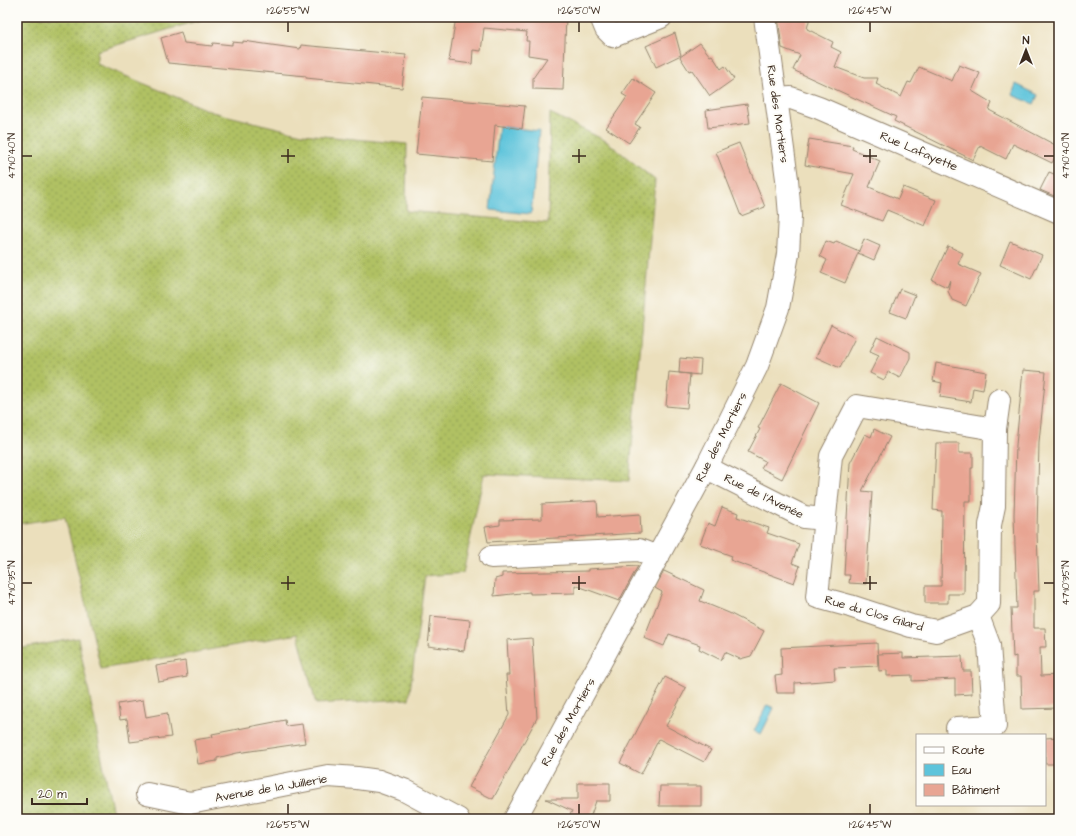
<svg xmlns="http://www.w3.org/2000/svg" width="1076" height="836" viewBox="0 0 1076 836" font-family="'Architects Daughter',sans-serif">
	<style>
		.grass { fill: url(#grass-dots); stroke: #767641 }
		.water { fill: #5ec4db; stroke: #4c777c }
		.building { fill: #e8a593 }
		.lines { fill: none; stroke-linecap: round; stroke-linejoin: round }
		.minor-casing { stroke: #93846d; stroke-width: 24 }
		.minor { stroke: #fff; stroke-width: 22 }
		.ticks { fill: none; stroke: #3b2a1e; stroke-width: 1.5 }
		.labels { text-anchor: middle; stroke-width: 4; stroke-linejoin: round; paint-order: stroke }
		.street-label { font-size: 12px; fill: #3b2a1e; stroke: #fdfcf7 }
		.neatline { fill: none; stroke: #3b2a1e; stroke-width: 1.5 }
		.ticks-label { font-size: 10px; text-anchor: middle; fill: #3b2a1e }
	</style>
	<defs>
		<pattern id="grass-dots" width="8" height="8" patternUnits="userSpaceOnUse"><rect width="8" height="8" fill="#b0c164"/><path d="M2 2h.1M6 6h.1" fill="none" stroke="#909d52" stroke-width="1.8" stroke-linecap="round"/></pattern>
	</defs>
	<rect width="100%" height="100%" fill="#fdfcf7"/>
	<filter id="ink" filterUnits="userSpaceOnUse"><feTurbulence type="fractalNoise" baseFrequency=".025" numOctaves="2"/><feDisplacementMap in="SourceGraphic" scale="8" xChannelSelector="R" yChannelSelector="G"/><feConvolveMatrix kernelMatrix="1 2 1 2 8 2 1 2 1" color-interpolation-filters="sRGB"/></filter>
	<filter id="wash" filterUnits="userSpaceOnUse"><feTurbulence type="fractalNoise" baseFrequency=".012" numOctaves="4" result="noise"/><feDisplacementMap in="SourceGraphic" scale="16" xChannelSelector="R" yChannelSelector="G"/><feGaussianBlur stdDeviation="0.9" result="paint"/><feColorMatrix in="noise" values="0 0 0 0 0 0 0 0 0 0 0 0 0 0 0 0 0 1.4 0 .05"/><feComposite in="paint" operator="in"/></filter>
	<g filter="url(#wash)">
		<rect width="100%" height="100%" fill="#ebdfbc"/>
		<!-- grass -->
		<g class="grass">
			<path d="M 17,17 L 210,17 L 97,51 L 97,64 L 212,112 L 302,134 L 407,144 L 406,211 L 548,223 L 550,113 L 606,141 L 655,180 L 629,481 L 484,474 L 463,573 L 425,576 L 409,699 L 316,704 L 298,634 L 101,669 L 65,517 L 17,524 Z"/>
			<path d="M 78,638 L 114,819 L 17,819 L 17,649 Z"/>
		</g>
		<!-- water -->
		<g class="water">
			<path d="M 1016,84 L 1038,95 L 1034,104 L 1012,95 Z"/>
			<path d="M 499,126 L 539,131 L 531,214 L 490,210 Z"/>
			<path d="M 767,705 L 774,708 L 761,734 L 754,731 Z"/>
		</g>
		<g id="blocks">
			<!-- building -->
			<g class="building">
				<path d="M 456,17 L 566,17 L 563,90 L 533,89 L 533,78 L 547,58 L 528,55 L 529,41 L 526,41 L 527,32 L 484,28 L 481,51 L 473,50 L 472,64 L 449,61 Z"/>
				<path d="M 778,17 L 810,17 L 807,29 L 833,42 L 831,47 L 841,52 L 835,67 L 864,78 L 878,78 L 876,84 L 901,97 L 908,82 L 911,83 L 919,67 L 952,81 L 959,65 L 980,73 L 972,91 L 992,103 L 989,110 L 1059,147 L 1059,149 L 1052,163 L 1013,144 L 1006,159 L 980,146 L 973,160 L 894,121 L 896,117 L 793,70 L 800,55 L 782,48 Z"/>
				<path d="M 181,32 L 184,43 L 212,46 L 213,43 L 232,45 L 232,42 L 243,43 L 243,41 L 300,49 L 301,45 L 406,55 L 402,88 L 306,78 L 306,76 L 168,63 L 161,38 Z"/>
				<path d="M 675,33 L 681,55 L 656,67 L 646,46 Z"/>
				<path d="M 700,43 L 710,56 L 712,55 L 721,69 L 725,66 L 734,79 L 710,96 L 692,70 L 689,71 L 680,57 Z"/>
				<path d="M 633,78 L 656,93 L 635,124 L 640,127 L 629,143 L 606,128 L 627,97 L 622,94 Z"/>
				<path d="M 422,97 L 525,106 L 522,129 L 495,125 L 492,161 L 416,154 Z"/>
				<path d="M 747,104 L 750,123 L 708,128 L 706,110 Z"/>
				<path d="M 809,139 L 853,146 L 852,149 L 880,161 L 869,187 L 898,199 L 903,187 L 936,200 L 925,226 L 887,210 L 882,221 L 841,205 L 854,174 L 805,165 Z"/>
				<path d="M 739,143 L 765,207 L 741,216 L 716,152 Z"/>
				<path d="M 1049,172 L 1059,176 L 1059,198 L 1040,190 Z"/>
				<path d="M 864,239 L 880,246 L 874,260 L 858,253 Z"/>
				<path d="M 826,241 L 834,244 L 836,241 L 859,251 L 845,283 L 821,273 L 827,260 L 820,256 Z"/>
				<path d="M 1010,241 L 1042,255 L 1031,279 L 1000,265 Z"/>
				<path d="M 948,246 L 963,253 L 958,264 L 981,274 L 966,306 L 952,300 L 948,291 L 950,280 L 947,287 L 932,280 Z"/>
				<path d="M 900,289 L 915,295 L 906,318 L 890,312 Z"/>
				<path d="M 831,325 L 855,338 L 840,368 L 816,357 Z"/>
				<path d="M 877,336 L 910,352 L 910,358 L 900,378 L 888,372 L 884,380 L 870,373 L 879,355 L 870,351 Z"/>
				<path d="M 680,358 L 701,360 L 700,375 L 679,373 Z"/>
				<path d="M 936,363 L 986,372 L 983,390 L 973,388 L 971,402 L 940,397 L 942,383 L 933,381 Z"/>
				<path d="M 1023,370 L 1046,372 L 1039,442 L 1037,532 L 1039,591 L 1034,591 L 1034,628 L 1045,628 L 1046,647 L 1040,647 L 1041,676 L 1059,675 L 1059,708 L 1022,709 L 1021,676 L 1016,676 L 1016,656 L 1013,657 L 1011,608 L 1017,608 L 1014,515 L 1016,445 Z"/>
				<path d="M 669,372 L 690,374 L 687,408 L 666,406 Z"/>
				<path d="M 781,383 L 819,403 L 782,479 L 761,468 L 765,461 L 748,452 L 760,429 L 758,428 Z"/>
				<path d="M 874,429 L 890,437 L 862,491 L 872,492 L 866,584 L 849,583 L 850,575 L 844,575 L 850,463 L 865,434 L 871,437 Z"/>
				<path d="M 936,443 L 959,443 L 959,453 L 973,453 L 973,468 L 971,468 L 971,501 L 965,501 L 964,594 L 948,594 L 948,603 L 925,603 L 925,586 L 941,586 L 942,511 L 933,510 Z"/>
				<path d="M 597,501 L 598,517 L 640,514 L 641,533 L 488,542 L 485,527 L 500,525 L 500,520 L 542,519 L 542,504 Z"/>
				<path d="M 722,507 L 738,513 L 737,517 L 769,528 L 767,533 L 799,544 L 792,563 L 800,566 L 794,583 L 730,560 L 732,556 L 700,544 L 708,523 L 715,526 Z"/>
				<path d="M 638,566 L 619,601 L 575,585 L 575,593 L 530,594 L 530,592 L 494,596 L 495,579 L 502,577 L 502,573 L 588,571 L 588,569 Z"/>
				<path d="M 664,571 L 704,590 L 700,601 L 729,613 L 764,631 L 751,656 L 740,659 L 725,652 L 721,660 L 699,649 L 700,645 L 669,634 L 664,646 L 644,638 L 662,592 L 655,588 Z"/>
				<path d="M 431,616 L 470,620 L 468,638 L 466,638 L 464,651 L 428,646 Z"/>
				<path d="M 532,638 L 537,718 L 493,799 L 469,787 L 509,715 L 506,675 L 509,675 L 507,640 Z"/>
				<path d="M 877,643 L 878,666 L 834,668 L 835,680 L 795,683 L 795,693 L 777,693 L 775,676 L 782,675 L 781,648 Z"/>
				<path d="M 903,653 L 903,658 L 962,656 L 963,671 L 971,671 L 972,694 L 955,695 L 955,679 L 912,681 L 912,675 L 887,676 L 887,670 L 879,671 L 878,654 Z"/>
				<path d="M 185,661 L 187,677 L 159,682 L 156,666 Z"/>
				<path d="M 665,677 L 686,688 L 666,726 L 711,750 L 704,762 L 659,739 L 641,774 L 620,763 Z"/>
				<path d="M 143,700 L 146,717 L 167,713 L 171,737 L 130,742 L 127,719 L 120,720 L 118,704 Z"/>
				<path d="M 285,720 L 286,726 L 302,724 L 305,743 L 237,753 L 217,758 L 217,761 L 198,764 L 194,740 L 213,737 L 212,734 Z"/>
				<path d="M 1059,737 L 1059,764 L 1045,764 L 1045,738 Z"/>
				<path d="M 578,783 L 610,783 L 610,801 L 596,801 L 591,815 L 586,819 L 568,819 L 572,811 L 546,799 L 578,799 Z"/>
				<path d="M 660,786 L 701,786 L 701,806 L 659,806 Z"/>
			</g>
		</g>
	</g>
	<g filter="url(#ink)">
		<use href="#blocks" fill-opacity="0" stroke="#93846d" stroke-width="1"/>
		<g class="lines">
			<defs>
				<g id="minor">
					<path d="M 601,17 L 606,29 L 613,36 L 661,17"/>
					<path d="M 776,99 L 791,98 L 819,108 L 1059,212"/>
					<path d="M 857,406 L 995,429 L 994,506 L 990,525 L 989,604 L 978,616 L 936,631 L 911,626 L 850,606 L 817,597 L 831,456 Z"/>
					<path d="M 995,429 L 999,400"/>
					<path d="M 707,466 L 717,473 L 804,517 L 824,519"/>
					<path d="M 491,557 L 639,550 L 658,557"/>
					<path d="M 957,728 L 995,726 L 989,645 L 978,616"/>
					<path d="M 147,794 L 190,803 L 328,776 L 357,778 L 379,781 L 404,790 L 458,819"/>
					<path d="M 515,819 L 707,466 L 757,366 L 778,308 L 788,254 L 790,216 L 787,179 L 765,17"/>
				</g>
			</defs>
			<!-- minor casing -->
			<use href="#minor" class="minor-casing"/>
			<!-- minor -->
			<use href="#minor" class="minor"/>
		</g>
	</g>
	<!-- ticks -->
	<path class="ticks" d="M 288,22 L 288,32M 579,22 L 579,32M 870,22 L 870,32M 288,149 L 288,163M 579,149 L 579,163M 870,149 L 870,163M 22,156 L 32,156M 281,156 L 295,156M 572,156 L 586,156M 863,156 L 877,156M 1044,156 L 1054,156M 288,576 L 288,590M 579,576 L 579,590M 870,576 L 870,590M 22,583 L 32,583M 281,583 L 295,583M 572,583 L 586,583M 863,583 L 877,583M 1044,583 L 1054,583M 288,804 L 288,814M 579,804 L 579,814M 870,804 L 870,814"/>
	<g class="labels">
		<!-- street labels -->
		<g class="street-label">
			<text transform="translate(778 114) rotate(82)" y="4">Rue des Mortiers</text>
			<text transform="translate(919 151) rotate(23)" y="4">Rue Lafayette</text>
			<text transform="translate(721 437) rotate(-63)" y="4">Rue des Mortiers</text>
			<text transform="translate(764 496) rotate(26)" y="4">Rue de l'Avenée</text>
			<text transform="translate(874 613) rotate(16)" y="4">Rue du Clos Gilard</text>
			<text transform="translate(568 722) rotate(-61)" y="4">Rue des Mortiers</text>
			<text transform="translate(271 788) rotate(-10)" y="4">Avenue de la Juillerie</text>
		</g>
	</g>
	<!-- margin -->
	<rect width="1076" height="836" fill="none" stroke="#fdfcf7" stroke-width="44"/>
	<!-- legend -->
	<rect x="916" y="734" width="130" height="72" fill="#fdfcf7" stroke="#afa8a0"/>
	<rect x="924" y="747" width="20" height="6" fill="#ffffff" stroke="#afa8a0"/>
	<text x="952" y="754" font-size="12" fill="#3b2a1e">Route</text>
	<rect x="924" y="764" width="20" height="12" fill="#5ec4db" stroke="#afa8a0"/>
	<text x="952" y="774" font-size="12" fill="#3b2a1e">Eau</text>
	<rect x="924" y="784" width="20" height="12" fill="#e8a593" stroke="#afa8a0"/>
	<text x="952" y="794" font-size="12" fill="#3b2a1e">Bâtiment</text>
	<!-- north arrow -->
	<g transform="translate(1026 50)" stroke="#fdfcf7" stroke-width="3" paint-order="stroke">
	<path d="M0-3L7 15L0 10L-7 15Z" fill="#3b2a1e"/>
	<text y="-6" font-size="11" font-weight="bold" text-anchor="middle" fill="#3b2a1e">N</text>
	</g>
	<!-- scale -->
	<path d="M32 798v6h55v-6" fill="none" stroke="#3b2a1e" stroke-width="2"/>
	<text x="38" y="798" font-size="12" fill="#3b2a1e" stroke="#fdfcf7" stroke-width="3" paint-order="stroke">20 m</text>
	<rect x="22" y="22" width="1032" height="792" class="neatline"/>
	<g class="ticks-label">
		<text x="288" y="14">1°26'55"W</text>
		<text x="579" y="14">1°26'50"W</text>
		<text x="870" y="14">1°26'45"W</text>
		<text transform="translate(11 156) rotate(-90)" y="4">47°10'40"N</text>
		<text transform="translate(1065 156) rotate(-90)" y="4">47°10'40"N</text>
		<text transform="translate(11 583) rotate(-90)" y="4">47°10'35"N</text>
		<text transform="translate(1065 583) rotate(-90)" y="4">47°10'35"N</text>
		<text x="288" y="828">1°26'55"W</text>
		<text x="579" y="828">1°26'50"W</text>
		<text x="870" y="828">1°26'45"W</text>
	</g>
</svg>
